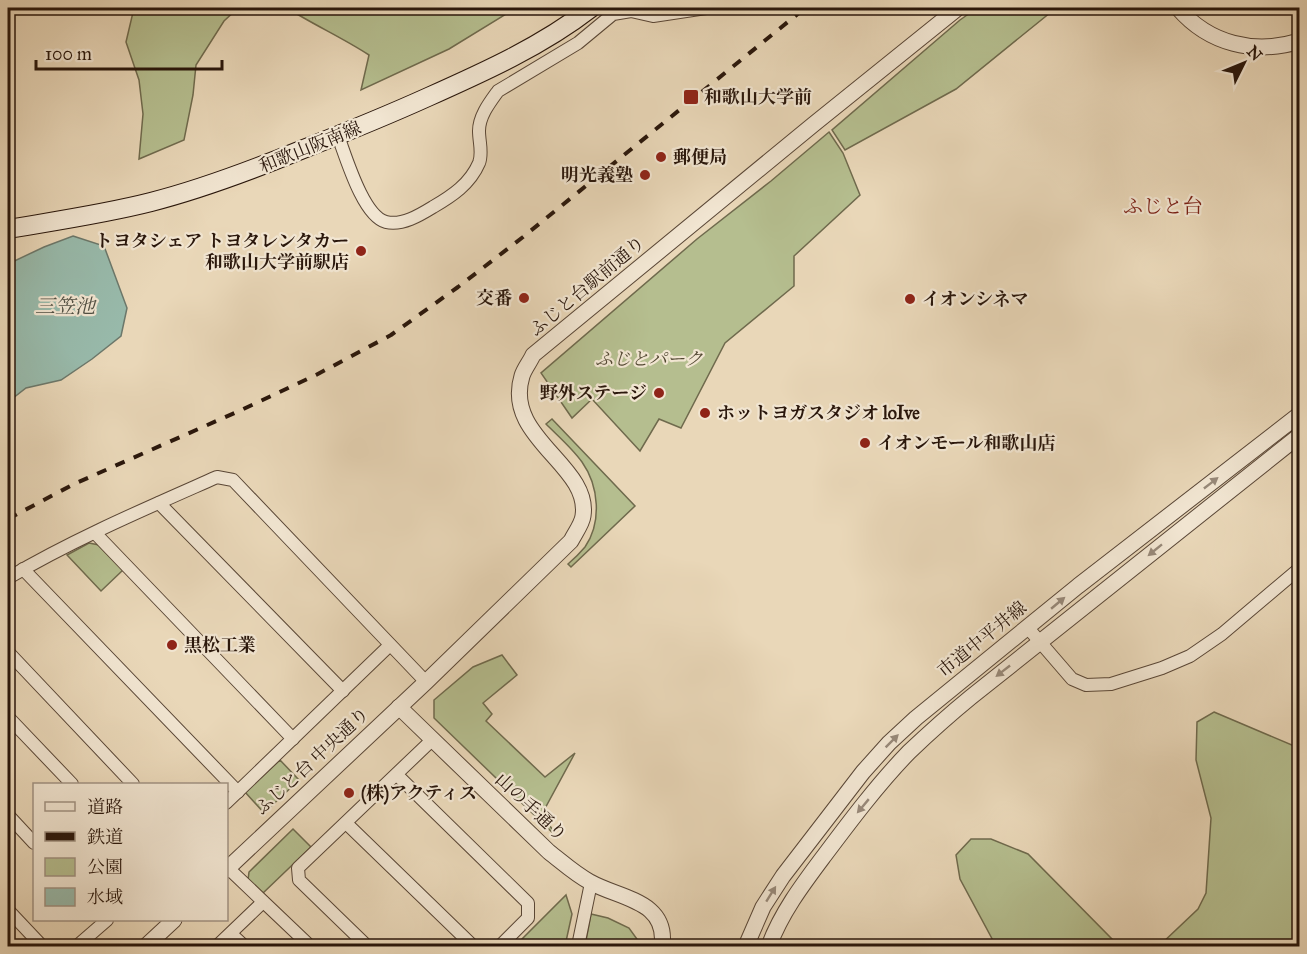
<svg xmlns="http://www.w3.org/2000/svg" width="1307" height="954" viewBox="0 0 1307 954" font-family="'IM FELL Great Primer','Noto Serif JP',serif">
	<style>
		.green { fill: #b5be8f; stroke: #6f6a4d; stroke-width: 1.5 }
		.water { fill: #98baab; stroke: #6c786b; stroke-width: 1.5 }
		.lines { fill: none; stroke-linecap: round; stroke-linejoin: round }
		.minor-casing { stroke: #594636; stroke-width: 14 }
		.tertiary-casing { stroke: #594636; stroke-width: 17 }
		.secondary-casing { stroke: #29160b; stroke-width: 20 }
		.minor { stroke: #f1e5d1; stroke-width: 12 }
		.tertiary { stroke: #f1e5d1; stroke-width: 15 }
		.secondary { stroke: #f1e5d1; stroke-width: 18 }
		.rail { stroke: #29160b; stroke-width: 4; stroke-dasharray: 10 10; stroke-linecap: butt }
		.oneway { fill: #978878 }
		.poi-dot { fill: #8f2418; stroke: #f1e5d1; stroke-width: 2 }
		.labels { text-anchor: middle; stroke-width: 4.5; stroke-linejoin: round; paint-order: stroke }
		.poi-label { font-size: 18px; font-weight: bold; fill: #29160b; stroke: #f1e5d1; text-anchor: start }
		.street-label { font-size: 18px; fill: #29160b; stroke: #f1e5d1 }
		.park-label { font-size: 18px; font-style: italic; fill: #534833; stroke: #f1e5d1 }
		.neighbourhood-label { font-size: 20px; fill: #7a1f14; stroke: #f1e5d1 }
		.water-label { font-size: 20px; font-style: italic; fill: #504f43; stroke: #f1e5d1 }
	</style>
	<rect width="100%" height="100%" fill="#e9d7b8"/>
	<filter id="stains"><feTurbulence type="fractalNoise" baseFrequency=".00333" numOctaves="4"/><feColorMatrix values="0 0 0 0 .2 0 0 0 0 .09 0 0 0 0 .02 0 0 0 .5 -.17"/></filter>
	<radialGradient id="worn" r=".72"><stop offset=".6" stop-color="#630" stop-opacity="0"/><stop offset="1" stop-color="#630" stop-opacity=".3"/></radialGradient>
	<!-- green -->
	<g class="green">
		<path d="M 134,8 L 238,8 L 224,21 L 196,65 L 193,95 L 184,140 L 139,159 L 143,114 L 139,80 L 126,42 Z"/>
		<path d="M 287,8 L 516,8 L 449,49 L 361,90 L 369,55 C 343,38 314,25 287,8 Z"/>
		<path d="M 977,8 L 1056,8 L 956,89 L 845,150 L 832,130 L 960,20 Z"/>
		<path d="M 829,132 L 843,153 L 860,195 L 794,256 L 794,286 L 725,343 L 681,428 L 659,419 L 640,451 L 592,399 L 572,418 L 541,373 L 697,239 L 771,181 Z"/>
		<path d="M 552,419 L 635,506 L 571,567 L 568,564 C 574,559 580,553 585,547 C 602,522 599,486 582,462 C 572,448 558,436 546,424 Z"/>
		<path d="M 89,543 L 99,545 L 123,570 L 101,591 L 67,555 Z"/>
		<path d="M 502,655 L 517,675 L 483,703 L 492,714 L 486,721 L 545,777 L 575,753 L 542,814 L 558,838 L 434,718 L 434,700 L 473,667 Z"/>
		<path d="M 1214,712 L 1299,748 L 1299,946 L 1159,946 L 1198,909 L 1206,893 L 1211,818 L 1196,760 L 1197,722 Z"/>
		<path d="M 280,760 L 299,780 L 264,813 L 245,792 Z"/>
		<path d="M 293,829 L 311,847 L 262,894 L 248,880 L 249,872 Z"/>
		<path d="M 971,839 L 991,839 L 1028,854 L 1114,941 L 1155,946 L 996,946 L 960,879 L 956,855 Z"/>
		<path d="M 566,895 L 572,914 L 565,946 L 515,946 Z"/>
		<path d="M 591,914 L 608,918 L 629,928 L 642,946 L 585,946 Z"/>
	</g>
	<!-- water -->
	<path class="water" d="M 73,236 L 104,246 L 127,308 L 121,336 L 92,359 L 61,380 L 26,388 L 8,402 L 8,264 L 44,247 Z"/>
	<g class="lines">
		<defs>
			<g id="minor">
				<path d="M 338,136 C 346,157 363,216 386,222 C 402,226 420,215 433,207 C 452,196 470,184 479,163 C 483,153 479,142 479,131 C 479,116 490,102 498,91 L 578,43 L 613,14 L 631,11 L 653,16 L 706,8"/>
				<path d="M 159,503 L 343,691"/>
				<path d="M 95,533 L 293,739"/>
				<path d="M 23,569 L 238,792"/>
				<path d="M 8,578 C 74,539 147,508 217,477 L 233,480 L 426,682"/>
				<path d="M 1028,628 L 1072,679 L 1086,685 L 1111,684 L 1162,668 L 1190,656 L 1222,634 L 1300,568"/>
				<path d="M 8,652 L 133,784"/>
				<path d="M 8,717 L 72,784"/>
				<path d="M 397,775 L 528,903 L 528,918 L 500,946"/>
				<path d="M 226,803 L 390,645"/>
				<path d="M 8,815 L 34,843"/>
				<path d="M 346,823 L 473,946"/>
				<path d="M 228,868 L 310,946"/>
				<path d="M 8,910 L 42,946"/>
				<path d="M 231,934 L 244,946"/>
				<path d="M 77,946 L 107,920"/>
				<path d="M 217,946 L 263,902"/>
				<path d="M 367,946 L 299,880 L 298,868 L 432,740"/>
				<path d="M 578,946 L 591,883"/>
			</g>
			<g id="tertiary">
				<path d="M 1178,8 C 1209,44 1254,55 1300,41"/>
				<path d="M 399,707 L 549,852 C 562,862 575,874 590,882 C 620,899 668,900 662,946"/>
				<path d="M 226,870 L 426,682 L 571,541 C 575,533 582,524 583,516 C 591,465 503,438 522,376 C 524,369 530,362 533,355 L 814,124 L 958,8"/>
				<path d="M 146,946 L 174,920"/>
				<path d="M 746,946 L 763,907 L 783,876 L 863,772 L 889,743 L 916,718 L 1078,586 L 1300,414"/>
				<path d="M 769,946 C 781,913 803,884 824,856 C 851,820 878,784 909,752 C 929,733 949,715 971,697 L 1300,435"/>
			</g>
			<path id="secondary" d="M 8,229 C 55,221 104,214 151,202 C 202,189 252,170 301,150 C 344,133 386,116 428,97 C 484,72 542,46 591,8"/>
		</defs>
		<!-- minor casing -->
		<use href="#minor" class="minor-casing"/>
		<!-- tertiary casing -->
		<use href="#tertiary" class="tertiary-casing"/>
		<!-- secondary casing -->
		<use href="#secondary" class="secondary-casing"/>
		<!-- minor -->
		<use href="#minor" class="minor"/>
		<!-- tertiary -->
		<use href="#tertiary" class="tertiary"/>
		<!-- secondary -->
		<use href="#secondary" class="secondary"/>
		<!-- rail -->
		<path class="rail" d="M 8,519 L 74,484 L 239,411 L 316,375 L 391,335 L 458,287 L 523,237 L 805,8"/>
	</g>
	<!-- one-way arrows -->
	<defs><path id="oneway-solid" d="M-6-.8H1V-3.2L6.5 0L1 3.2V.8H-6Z" transform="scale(1.5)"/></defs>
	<g class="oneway">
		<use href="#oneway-solid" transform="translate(1211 483) rotate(-38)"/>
		<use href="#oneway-solid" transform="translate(1155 550) rotate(141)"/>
		<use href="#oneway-solid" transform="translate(1058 603) rotate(-40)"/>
		<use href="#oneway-solid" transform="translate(1003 671) rotate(142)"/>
		<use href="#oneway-solid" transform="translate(892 741) rotate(-45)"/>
		<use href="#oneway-solid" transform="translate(863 806) rotate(130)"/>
		<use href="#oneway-solid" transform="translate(771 894) rotate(-58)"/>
	</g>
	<!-- markers -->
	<g class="poi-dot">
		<rect x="683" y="89" width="16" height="16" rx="3"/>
		<circle cx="661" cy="157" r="6"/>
		<circle cx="645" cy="175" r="6"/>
		<circle cx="361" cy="251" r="6"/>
		<circle cx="524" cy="298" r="6"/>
		<circle cx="910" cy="299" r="6"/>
		<circle cx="659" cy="393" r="6"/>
		<circle cx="705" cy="413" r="6"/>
		<circle cx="865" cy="443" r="6"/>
		<circle cx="172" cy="645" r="6"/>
		<circle cx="349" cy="793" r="6"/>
	</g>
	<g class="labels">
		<!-- poi labels -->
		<g class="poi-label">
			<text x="704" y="103">和歌山大学前</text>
			<text x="673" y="163">郵便局</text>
			<text x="633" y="181" text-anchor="end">明光義塾</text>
			<text x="349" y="247" text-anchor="end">トヨタシェア トヨタレンタカー<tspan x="349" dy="21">和歌山大学前駅店</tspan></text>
			<text x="512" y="304" text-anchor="end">交番</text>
			<text x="922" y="305">イオンシネマ</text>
			<text x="647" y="399" text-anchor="end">野外ステージ</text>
			<text x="717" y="419">ホットヨガスタジオ loIve</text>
			<text x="877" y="449">イオンモール和歌山店</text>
			<text x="184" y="651">黒松工業</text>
			<text x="361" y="799">(株)アクティス</text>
		</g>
		<!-- street labels -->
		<g class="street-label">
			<text transform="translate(310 147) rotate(-22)" y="6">和歌山阪南線</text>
			<text transform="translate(587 286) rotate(-40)" y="6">ふじと台駅前通り</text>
			<text transform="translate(982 639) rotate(-39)" y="6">市道中平井線</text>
			<text transform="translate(312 761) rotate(-43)" y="6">ふじと台 中央通り</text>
			<text transform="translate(531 807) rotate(43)" y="6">山の手通り</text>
		</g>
		<!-- park labels -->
		<g class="park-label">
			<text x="649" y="365">ふじとパーク</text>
		</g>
		<!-- neighbourhood labels -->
		<g class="neighbourhood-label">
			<text x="1163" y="213">ふじと台</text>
		</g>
		<!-- water labels -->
		<g class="water-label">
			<text x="65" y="313">三笠池</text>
		</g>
	</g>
	<!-- margin -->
	<rect width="1307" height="954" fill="none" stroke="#e9d7b8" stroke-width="30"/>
	<rect x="9" y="9" width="1289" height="936" fill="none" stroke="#29160b" stroke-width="3"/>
	<rect x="15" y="15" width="1277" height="924" fill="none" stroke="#29160b" stroke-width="1.5"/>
	<!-- legend -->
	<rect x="33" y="783" width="195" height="138" fill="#f1e5d1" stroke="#a19282" stroke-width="1.5"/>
	<rect x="45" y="802" width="30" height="9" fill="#f1e5d1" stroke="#a19282" stroke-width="1.5"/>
	<text x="87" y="813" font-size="18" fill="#29160b">道路</text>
	<rect x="45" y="832" width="30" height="9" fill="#29160b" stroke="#a19282" stroke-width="1.5"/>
	<text x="87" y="843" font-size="18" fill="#29160b">鉄道</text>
	<rect x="45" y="858" width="30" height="18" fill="#b5be8f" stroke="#a19282" stroke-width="1.5"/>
	<text x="87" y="873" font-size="18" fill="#29160b">公園</text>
	<rect x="45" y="888" width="30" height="18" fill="#98baab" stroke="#a19282" stroke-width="1.5"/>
	<text x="87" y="903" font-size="18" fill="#29160b">水域</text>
	<!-- north arrow -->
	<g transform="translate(1244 63) rotate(47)" stroke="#f1e5d1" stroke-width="4.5" paint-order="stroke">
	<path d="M0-4.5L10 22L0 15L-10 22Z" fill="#29160b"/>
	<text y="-9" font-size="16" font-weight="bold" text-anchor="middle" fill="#29160b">N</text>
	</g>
	<!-- scale -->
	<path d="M36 60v9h186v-9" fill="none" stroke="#29160b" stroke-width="3"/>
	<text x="45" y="60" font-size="18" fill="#29160b" stroke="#f1e5d1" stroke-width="4.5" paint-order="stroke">100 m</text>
	<rect width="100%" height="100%" filter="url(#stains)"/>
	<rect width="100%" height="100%" fill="url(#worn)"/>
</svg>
